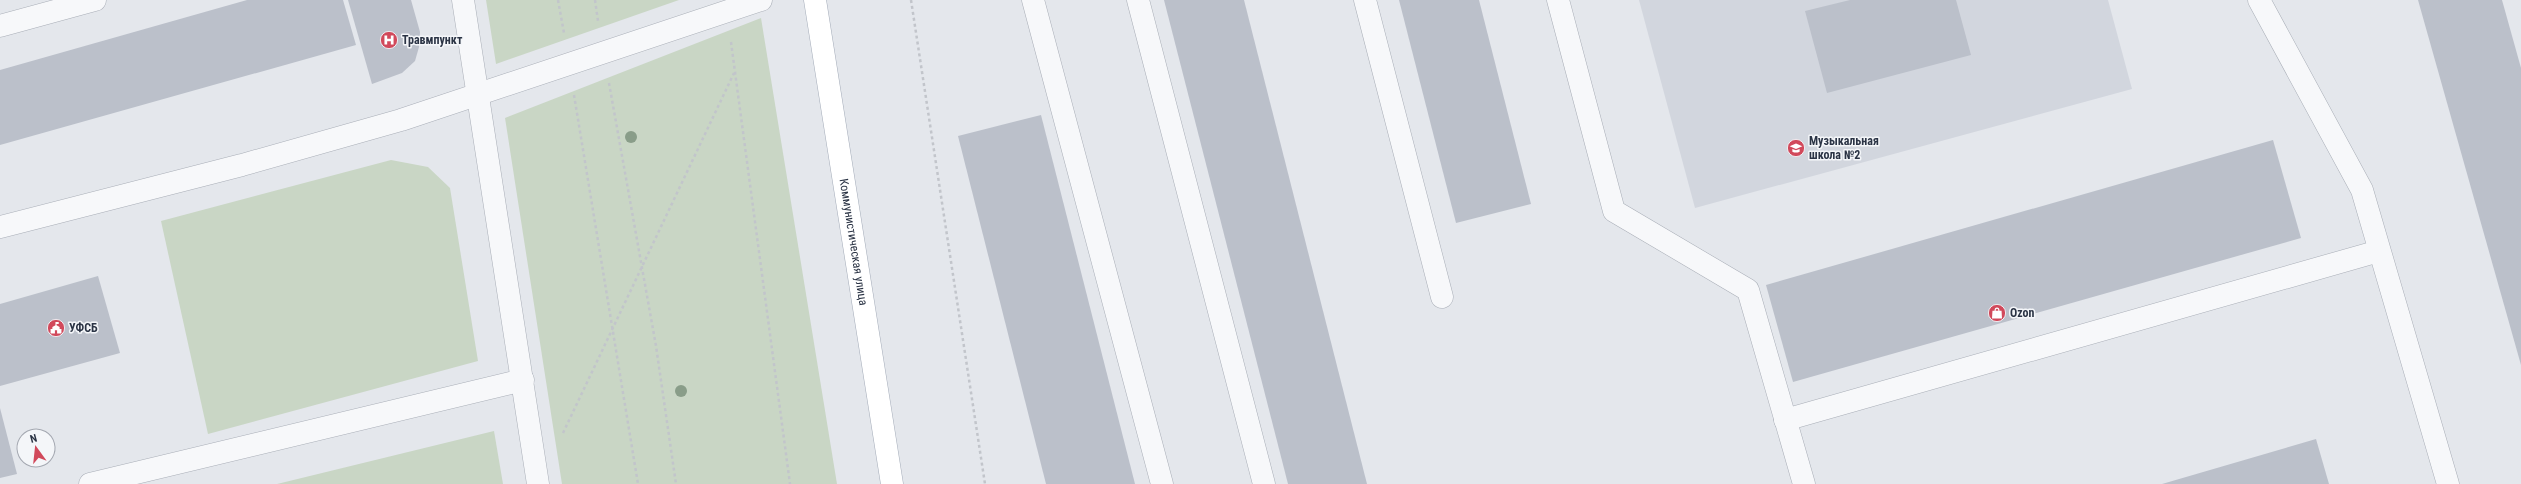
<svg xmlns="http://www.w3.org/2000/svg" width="2521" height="484" viewBox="0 0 2521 484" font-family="'Roboto Condensed',sans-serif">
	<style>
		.built { fill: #d2d6de }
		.green { fill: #c9d6c5 }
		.building { fill: #bbc0ca }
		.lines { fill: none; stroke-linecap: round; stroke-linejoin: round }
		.minor-casing { stroke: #a9aeb7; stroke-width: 23 }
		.major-casing { stroke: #a3abb8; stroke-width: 23 }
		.path { stroke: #c2c5cb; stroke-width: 2.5; stroke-dasharray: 3 3; stroke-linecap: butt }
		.minor { stroke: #f7f8fa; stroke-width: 22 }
		.major { stroke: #fff; stroke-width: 22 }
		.tree { fill: #899d89 }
		.labels { text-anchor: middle; stroke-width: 3; stroke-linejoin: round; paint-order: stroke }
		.poi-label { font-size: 12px; font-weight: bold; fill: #2b3445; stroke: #f4f6f9; text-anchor: start }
		.street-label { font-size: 12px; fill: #2b3445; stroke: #f4f6f9 }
	</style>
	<rect width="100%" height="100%" fill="#e4e7ec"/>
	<!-- built -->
	<path class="built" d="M 1639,0 L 2108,0 L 2132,89 L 1695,208 Z"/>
	<!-- green -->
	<g class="green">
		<path d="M 486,0 L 679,0 L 496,64 Z"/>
		<path d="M 761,18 L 837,484 L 562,484 L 505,118 Z"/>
		<path d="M 391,160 L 428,167 L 450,188 L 478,361 L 208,434 L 161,221 Z"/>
		<path d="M 494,431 L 503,484 L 277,484 Z"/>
	</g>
	<!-- building -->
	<g class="building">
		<path d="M 247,0 L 343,0 L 356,45 L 0,145 L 0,70 Z"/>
		<path d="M 348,0 L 411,0 L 420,32 L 419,47 L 415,61 L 402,73 L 372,84 Z"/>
		<path d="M 1164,0 L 1244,0 L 1367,484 L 1288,484 Z"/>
		<path d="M 1399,0 L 1479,0 L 1531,204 L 1456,223 Z"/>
		<path d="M 1850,0 L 1956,0 L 1971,55 L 1827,93 L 1805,11 Z"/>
		<path d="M 2418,0 L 2502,0 L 2521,68 L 2521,365 Z"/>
		<path d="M 1041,115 L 1135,484 L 1046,484 L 958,136 Z"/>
		<path d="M 2273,140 L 2301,238 L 1793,382 L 1766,285 Z"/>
		<path d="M 98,276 L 120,353 L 0,386 L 0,304 Z"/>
		<path d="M 0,408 L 17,474 L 0,478 Z"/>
		<path d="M 2316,439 L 2329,484 L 2162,484 Z"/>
	</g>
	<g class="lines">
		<defs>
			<g id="minor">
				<path d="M 463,0 L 538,484"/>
				<path d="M 1033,0 L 1162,484"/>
				<path d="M 1138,0 L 1264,484"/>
				<path d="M 1365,0 L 1442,297"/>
				<path d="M 1558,0 L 1614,211 L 1748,290 L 1804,484"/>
				<path d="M 2259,0 L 2362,190 L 2448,484"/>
				<path d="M 0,26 L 95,0"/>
				<path d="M 0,227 L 242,165 L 401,120 L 761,0"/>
				<path d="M 1785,420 L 2379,251"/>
				<path d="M 90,484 L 523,380"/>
			</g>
			<g id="major">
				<path id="s1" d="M 815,0 L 892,484"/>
			</g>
		</defs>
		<!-- minor casing -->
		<use href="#minor" class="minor-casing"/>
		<!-- major casing -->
		<use href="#major" class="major-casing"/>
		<!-- path -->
		<g class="path">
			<path d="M 558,0 L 564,33"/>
			<path d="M 595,0 L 598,21"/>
			<path d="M 911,0 L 985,484"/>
			<path d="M 731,42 L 790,484"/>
			<path d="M 609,83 L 656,346 L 676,484"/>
			<path d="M 574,95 L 638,484"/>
			<path d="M 563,433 L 734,73"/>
		</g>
		<!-- minor -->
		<use href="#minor" class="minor"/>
		<!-- major -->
		<use href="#major" class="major"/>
	</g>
	<!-- trees -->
	<g class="tree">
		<circle cx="631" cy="137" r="6"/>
		<circle cx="681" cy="391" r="6"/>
	</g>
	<!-- icons -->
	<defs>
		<symbol id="hospital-disc" viewBox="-11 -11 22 22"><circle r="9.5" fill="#d1495b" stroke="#f4f6f9"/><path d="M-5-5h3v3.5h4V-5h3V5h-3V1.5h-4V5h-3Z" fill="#fff"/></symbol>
		<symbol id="school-disc" viewBox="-11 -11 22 22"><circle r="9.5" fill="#d1495b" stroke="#f4f6f9"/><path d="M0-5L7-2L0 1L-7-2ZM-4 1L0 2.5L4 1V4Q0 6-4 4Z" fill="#fff"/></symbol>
		<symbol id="shop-disc" viewBox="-11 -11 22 22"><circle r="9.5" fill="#d1495b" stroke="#f4f6f9"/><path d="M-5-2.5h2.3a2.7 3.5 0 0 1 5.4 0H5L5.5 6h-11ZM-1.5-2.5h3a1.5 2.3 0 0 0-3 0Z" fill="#fff"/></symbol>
		<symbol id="civic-disc" viewBox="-11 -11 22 22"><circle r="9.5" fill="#d1495b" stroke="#f4f6f9"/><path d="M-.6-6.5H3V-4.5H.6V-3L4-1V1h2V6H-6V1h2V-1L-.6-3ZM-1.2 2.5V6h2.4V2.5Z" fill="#fff"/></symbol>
	</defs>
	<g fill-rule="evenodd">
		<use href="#hospital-disc" x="379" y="30" width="20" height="20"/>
		<use href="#school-disc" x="1786" y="138" width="20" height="20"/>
		<use href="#shop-disc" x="1987" y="303" width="20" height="20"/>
		<use href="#civic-disc" x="46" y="318" width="20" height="20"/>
	</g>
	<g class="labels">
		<!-- poi labels -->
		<g class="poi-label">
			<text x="402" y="44">Травмпункт</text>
			<text x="1809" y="145">Музыкальная<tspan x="1809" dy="14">школа №2</tspan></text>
			<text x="2010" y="317">Ozon</text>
			<text x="69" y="332">УФСБ</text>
		</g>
		<!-- street labels -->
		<g class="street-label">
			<text dy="4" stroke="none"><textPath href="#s1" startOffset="245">Коммунистическая улица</textPath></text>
		</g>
	</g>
	<!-- north arrow -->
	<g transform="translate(36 448) rotate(345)"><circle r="19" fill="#f4f6f9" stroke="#a4a8b1"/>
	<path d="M0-3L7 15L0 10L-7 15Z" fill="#d1495b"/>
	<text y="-6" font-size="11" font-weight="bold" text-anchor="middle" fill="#2b3445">N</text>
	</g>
</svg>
